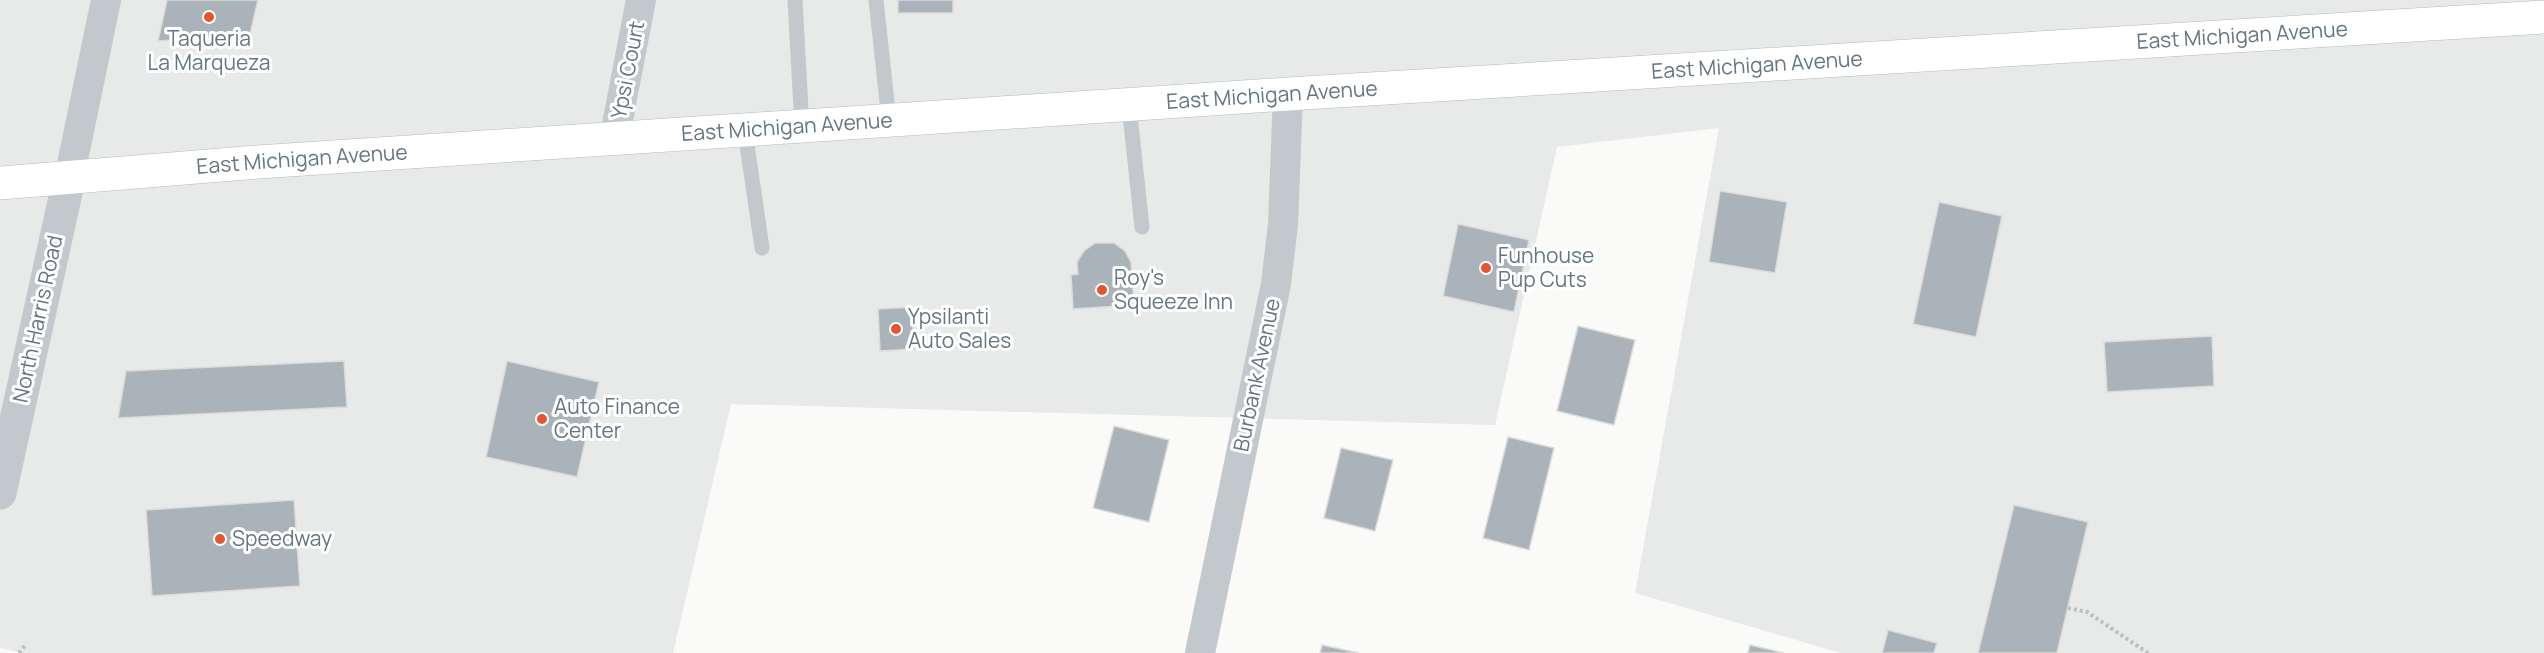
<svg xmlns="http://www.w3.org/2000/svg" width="2544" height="653" viewBox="0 0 2544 653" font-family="Manrope,sans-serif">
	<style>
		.built { fill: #e8e9e9 }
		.building { fill: #aab3b9; stroke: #dcdcda; stroke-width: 1.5 }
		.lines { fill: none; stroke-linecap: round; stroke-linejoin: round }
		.primary-casing { stroke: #b5babe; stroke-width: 34 }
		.path { stroke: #bbbfc2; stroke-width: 4; stroke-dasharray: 3 3; stroke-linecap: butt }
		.service { stroke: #c3c8cc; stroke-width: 15 }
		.minor { stroke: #c3c8cc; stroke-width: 30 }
		.tertiary { stroke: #c3c8cc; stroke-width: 33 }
		.primary { stroke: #fff; stroke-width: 33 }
		.poi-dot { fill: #e4572e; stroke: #fff; stroke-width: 2 }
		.labels { text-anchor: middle; stroke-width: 6; stroke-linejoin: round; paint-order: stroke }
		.street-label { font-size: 21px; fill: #657683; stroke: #fff }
		.poi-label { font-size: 21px; fill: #657683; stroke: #fff; text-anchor: start }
	</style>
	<rect width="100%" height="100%" fill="#fafaf8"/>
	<!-- built -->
	<path class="built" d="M 0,0 L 2544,0 L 2544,653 L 1841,653 L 1635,593 L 1719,128 L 1557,147 L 1495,425 L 731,404 L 673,653 L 23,653 L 0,648 Z"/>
	<!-- building -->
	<g class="building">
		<path d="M 167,0 L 258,0 L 250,34 L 158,41 Z"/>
		<rect x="898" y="0" width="55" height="13"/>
		<path d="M 1720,191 L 1787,202 L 1775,273 L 1709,262 Z"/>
		<path d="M 1939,202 L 2002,216 L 1976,337 L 1913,324 Z"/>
		<path d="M 1458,224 L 1529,240 L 1514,312 L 1443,296 Z"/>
		<path d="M 1095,243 L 1114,243 L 1125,251 L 1131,262 L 1134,305 L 1073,309 L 1071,275 L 1078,274 L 1077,262 L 1084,251 Z"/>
		<path d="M 912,307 L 914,349 L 880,351 L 878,309 Z"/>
		<path d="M 1578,326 L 1635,340 L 1614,425 L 1557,411 Z"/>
		<path d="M 2212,336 L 2214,386 L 2107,392 L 2104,342 Z"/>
		<path d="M 344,361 L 347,407 L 118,418 L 126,371 Z"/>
		<path d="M 507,361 L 599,382 L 577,477 L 486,457 Z"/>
		<path d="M 1114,426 L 1169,440 L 1149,522 L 1093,508 Z"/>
		<path d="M 1508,437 L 1554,448 L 1529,550 L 1483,538 Z"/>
		<path d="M 1341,448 L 1393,460 L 1375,531 L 1324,518 Z"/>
		<path d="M 294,500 L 300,586 L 152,596 L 146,510 Z"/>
		<path d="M 2014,505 L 2088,522 L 2057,653 L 1978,653 Z"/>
		<path d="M 1888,630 L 1937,643 L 1934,653 L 1882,653 Z"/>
		<path d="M 1322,645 L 1359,653 L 1320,653 Z"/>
		<path d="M 1750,645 L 1784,653 L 1748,653 Z"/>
	</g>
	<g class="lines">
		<defs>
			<g id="primary">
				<path id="s1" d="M 0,183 L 258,162 L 1288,94 L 2544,17"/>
			</g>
		</defs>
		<!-- primary casing -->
		<use href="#primary" class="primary-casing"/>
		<!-- path -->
		<g class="path">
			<path d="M 2068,608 L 2087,612 L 2148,653"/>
			<path d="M 19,653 L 26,644"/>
		</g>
		<!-- service -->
		<g class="service">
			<path d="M 795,0 L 802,127"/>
			<path d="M 876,0 L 889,121"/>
			<path d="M 1129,105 L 1142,227"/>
			<path d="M 745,131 L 762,248"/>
		</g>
		<!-- minor -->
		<g class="minor">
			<path d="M 614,140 L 641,0"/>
			<path d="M 69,179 L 106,0"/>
			<path d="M 1200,653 L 1276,284 L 1283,225 L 1288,94"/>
		</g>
		<!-- tertiary -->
		<path class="tertiary" d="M 0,493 L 69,179"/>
		<!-- primary -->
		<use href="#primary" class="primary"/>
	</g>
	<!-- markers -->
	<g class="poi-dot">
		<circle cx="209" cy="17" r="6"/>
		<circle cx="1486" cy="268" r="6"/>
		<circle cx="1102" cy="290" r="6"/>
		<circle cx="896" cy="329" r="6"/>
		<circle cx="542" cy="419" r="6"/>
		<circle cx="220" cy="539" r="6"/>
	</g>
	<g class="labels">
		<!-- street labels -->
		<g class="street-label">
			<text dy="7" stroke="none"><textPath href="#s1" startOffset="2247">East Michigan Avenue</textPath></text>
			<text dy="7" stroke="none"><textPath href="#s1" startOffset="1761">East Michigan Avenue</textPath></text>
			<text transform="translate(628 70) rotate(-79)" y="7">Ypsi Court</text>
			<text dy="7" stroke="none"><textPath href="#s1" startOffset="1275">East Michigan Avenue</textPath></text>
			<text dy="7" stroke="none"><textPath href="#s1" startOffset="789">East Michigan Avenue</textPath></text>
			<text dy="7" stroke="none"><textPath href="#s1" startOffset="303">East Michigan Avenue</textPath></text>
			<text transform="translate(38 319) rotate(-78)" y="7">North Harris Road</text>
			<text transform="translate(1257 375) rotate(-78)" y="7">Burbank Avenue</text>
		</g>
		<!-- poi labels -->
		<g class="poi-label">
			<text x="209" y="46" text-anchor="middle">Taqueria<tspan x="209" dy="24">La Marqueza</tspan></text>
			<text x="1498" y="263">Funhouse<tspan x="1498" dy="24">Pup Cuts</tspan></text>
			<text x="1114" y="285">Roy's<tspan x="1114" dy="24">Squeeze Inn</tspan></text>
			<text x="908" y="324">Ypsilanti<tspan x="908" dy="24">Auto Sales</tspan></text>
			<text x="554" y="414">Auto Finance<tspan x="554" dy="24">Center</tspan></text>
			<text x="232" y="546">Speedway</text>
		</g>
	</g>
</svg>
